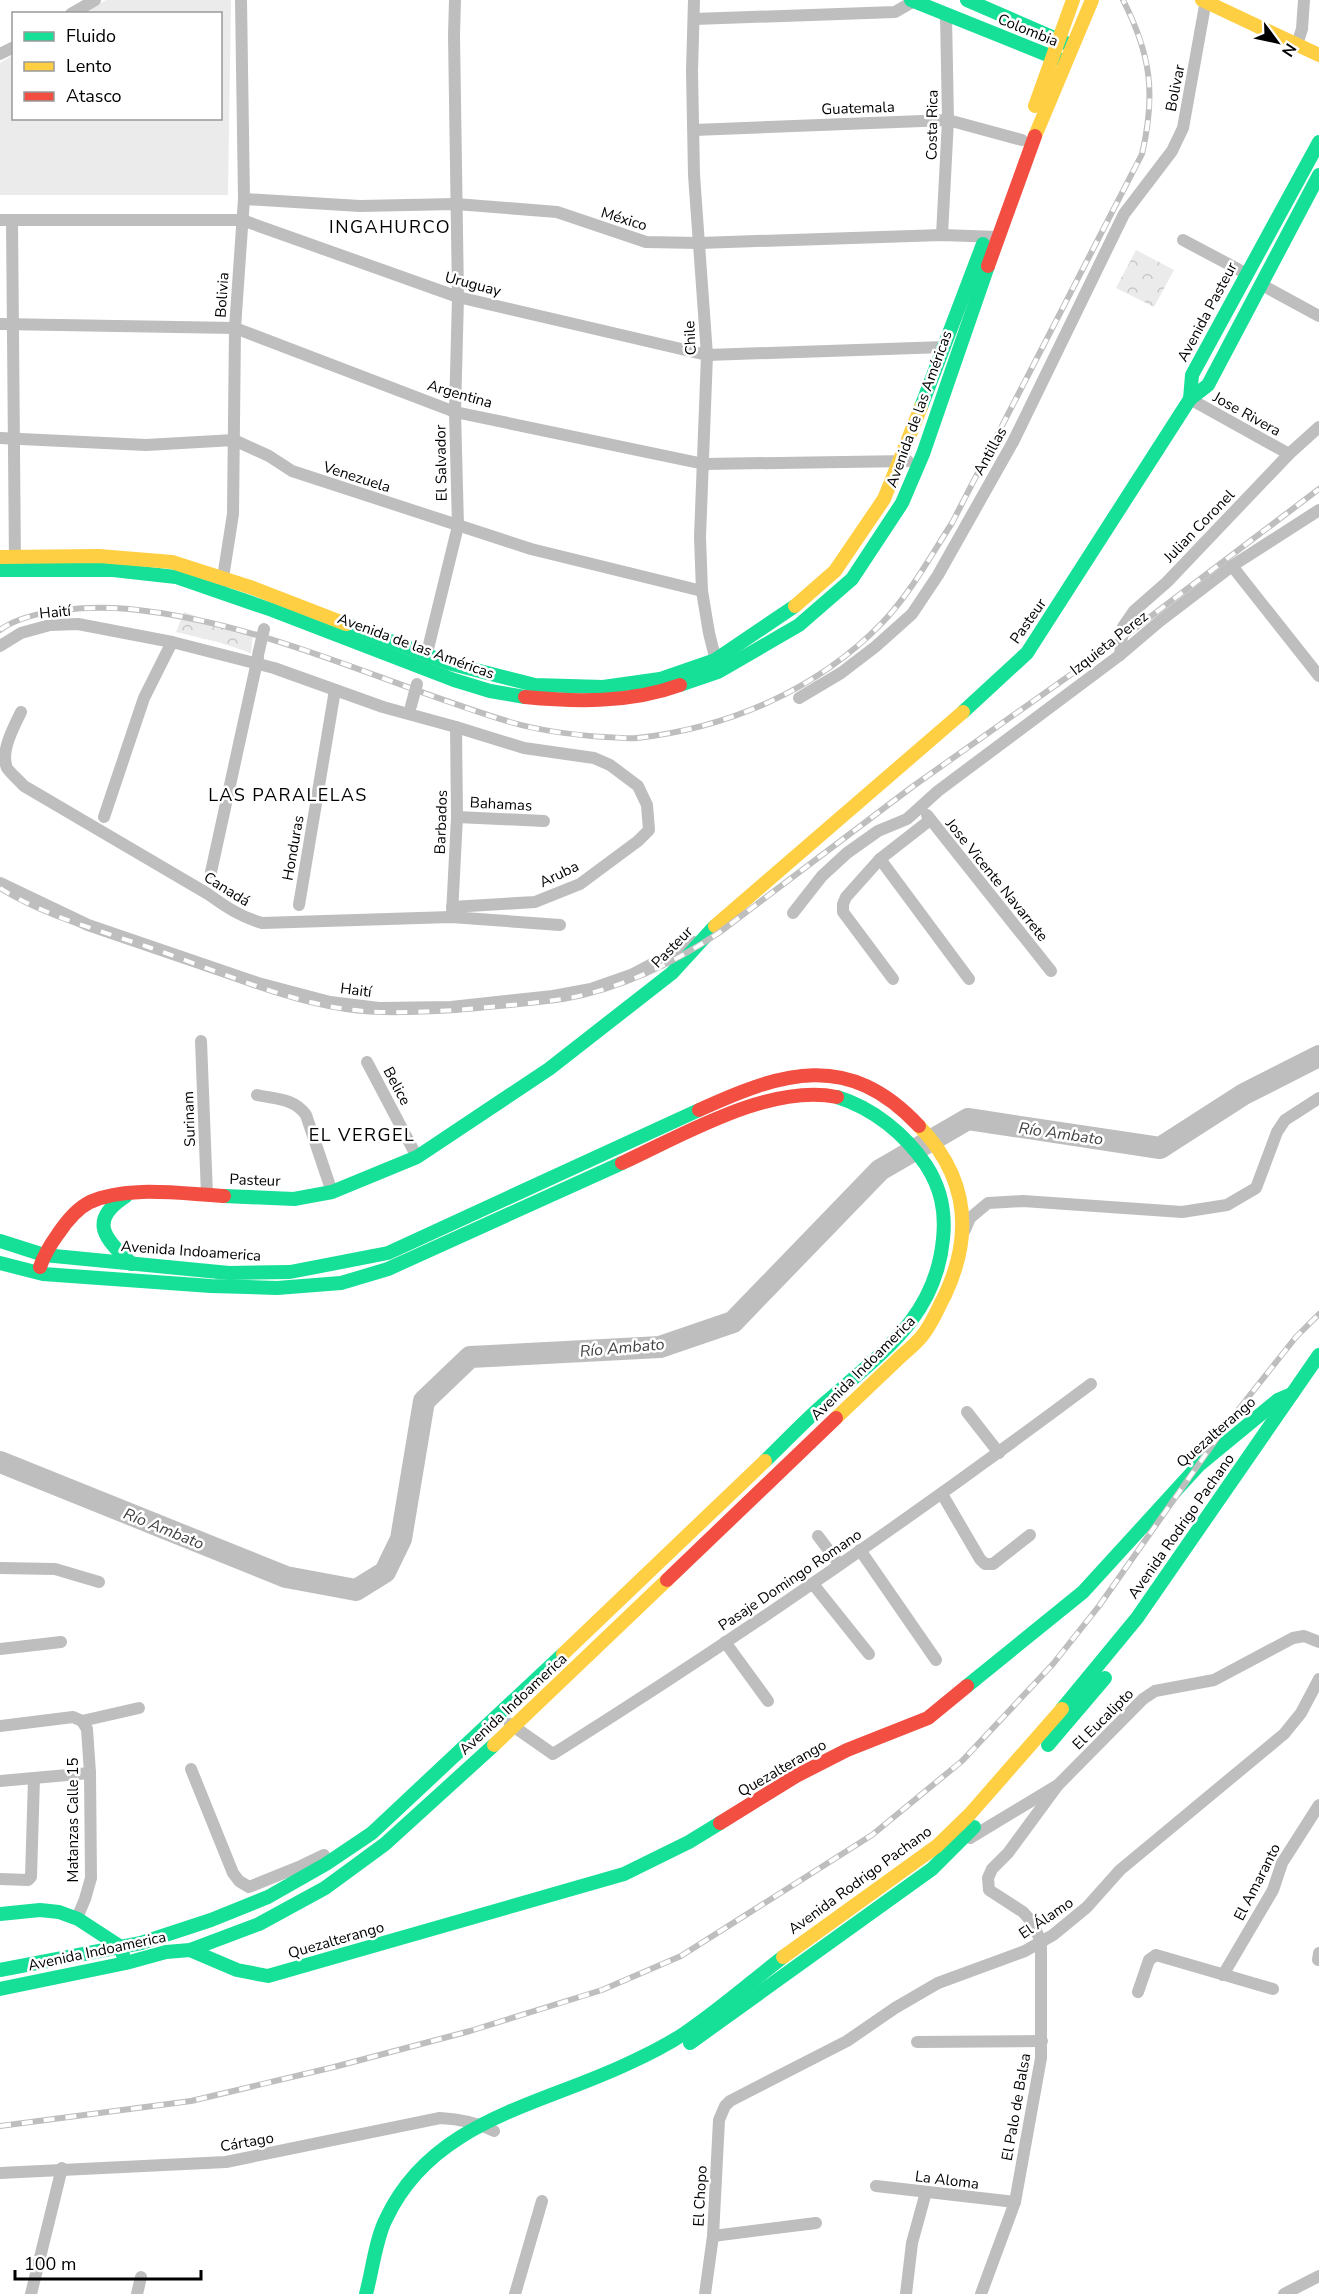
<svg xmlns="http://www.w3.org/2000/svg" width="1319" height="2294" viewBox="0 0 1319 2294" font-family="'Nunito Sans',sans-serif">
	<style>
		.park { fill: url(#park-crowns) }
		.pitch { fill: #ebebeb }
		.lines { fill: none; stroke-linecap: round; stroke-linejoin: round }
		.river { stroke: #bebebe; stroke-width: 22 }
		.street { stroke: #bebebe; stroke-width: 12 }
		.fast { stroke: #16e098; stroke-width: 14 }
		.slow { stroke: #ffcf43; stroke-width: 14 }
		.jam { stroke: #f24e42; stroke-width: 14 }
		.rail-casing { stroke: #bebebe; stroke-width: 6 }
		.rail { stroke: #fff; stroke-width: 4; stroke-dasharray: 11; stroke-linecap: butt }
		.street-bridge { stroke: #bebebe; stroke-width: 12 }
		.labels { text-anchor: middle; stroke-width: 5; stroke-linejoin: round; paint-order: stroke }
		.street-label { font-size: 15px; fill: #000; stroke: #fff }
		.water-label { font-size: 16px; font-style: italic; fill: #434343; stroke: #fff }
		.quarter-label { font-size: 18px; letter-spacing: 1.5px; fill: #000; stroke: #fff }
	</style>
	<defs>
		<pattern id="park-crowns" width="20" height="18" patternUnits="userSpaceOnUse" patternTransform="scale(1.5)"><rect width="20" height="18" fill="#ebebeb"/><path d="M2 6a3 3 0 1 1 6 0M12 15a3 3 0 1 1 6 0" fill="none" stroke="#c8c8c8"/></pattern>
	</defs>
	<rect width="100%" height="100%" fill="#fff"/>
	<!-- park -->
	<g class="park">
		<path d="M 1136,250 L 1174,270 L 1154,307 L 1116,288 Z"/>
		<path d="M 184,612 L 253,636 L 251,653 L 218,642 L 176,632 Z"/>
	</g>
	<!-- pitch -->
	<path class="pitch" d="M 106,0 L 231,0 L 228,195 L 0,195 L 0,63 L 13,55 L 14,118 L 220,118 L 220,14 L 83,13 Z"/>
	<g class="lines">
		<!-- river -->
		<path class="river" d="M 0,1462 L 286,1577 L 356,1590 L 385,1572 L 401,1539 L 424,1401 L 470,1357 L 660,1347 L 733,1322 L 880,1170 L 968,1119 L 1160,1148 L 1244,1094 L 1319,1056"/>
		<!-- street -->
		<g class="street">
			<path d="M 694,0 L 692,71 L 694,175 L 707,355 L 700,537 L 702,591 L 709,633 L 717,665"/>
			<path d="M 71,14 L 95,0"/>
			<path d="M 694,19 L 895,12 L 914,1"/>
			<path d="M 1297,44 L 1302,29 L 1304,0"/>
			<path d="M 0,54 L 14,47"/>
			<path d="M 694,130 L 948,120 L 1022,140"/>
			<path d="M 244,199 L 360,206 L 456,204 L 557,212 L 646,242 L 699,243 L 942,235 L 998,237"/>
			<path d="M 0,220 L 242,220 L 458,297 L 707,355 L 945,347"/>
			<path d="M 12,221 L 15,564"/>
			<path d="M 942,235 L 948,120 L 946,15"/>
			<path d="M 1183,240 L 1247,274"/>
			<path d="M 1262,285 L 1319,316"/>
			<path d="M 0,324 L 235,328 L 455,412 L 704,464 L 908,461"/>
			<path d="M 1190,399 L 1289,454"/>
			<path d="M 0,438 L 146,445 L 234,440 L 269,456 L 292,471 L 531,549 L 702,591"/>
			<path d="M 1232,566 L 1319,676"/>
			<path d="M 222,584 L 233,514 L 235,328 L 244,199 L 241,0"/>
			<path d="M 0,646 L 21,633 L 50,625 L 78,624 L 172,642 L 274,668 L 383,707 L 456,727 L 524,748 L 594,758 L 610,765 L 638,786 L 647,805 L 649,830 L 638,841 L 580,884 L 535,902 L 452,907"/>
			<path d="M 1120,655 L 1123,627 L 1134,611 L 1167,582 L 1289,454 L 1319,427"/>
			<path d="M 425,661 L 458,526 L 455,412 L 458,297 L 454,35 L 455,0"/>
			<path d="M 799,698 L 841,673 L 875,647 L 912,614 L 938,575 L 1013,442 L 1124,214 L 1172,151 L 1183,128 L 1206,0"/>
			<path d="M 21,712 C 14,727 0,751 7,768 C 11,774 19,780 24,786 L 208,894 C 226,907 241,917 262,923 L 451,917 L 560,925"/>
			<path d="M 927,815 L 1051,971"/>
			<path d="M 104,817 L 144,698 L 172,642"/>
			<path d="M 457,817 L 544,821"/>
			<path d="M 930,820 L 880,859 L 969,979"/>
			<path d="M 880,859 L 846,897 L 843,904 L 843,912 L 893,979"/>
			<path d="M 211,872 L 258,657"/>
			<path d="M 0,883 L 88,925 L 258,983 L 330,1002 L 379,1008 L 451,1007 L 553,996 L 591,989 L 631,975 L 694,942"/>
			<path d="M 299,905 L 335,690"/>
			<path d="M 793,913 L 822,876 L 847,853 L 878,831 L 907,819 L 938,791 L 1120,655 L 1160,621 L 1232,566 L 1319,510"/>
			<path d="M 452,914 L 457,817 L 456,727"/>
			<path d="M 201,1041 L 207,1195"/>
			<path d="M 367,1062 L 417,1157"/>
			<path d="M 257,1095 C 275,1099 294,1098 306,1115 L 332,1192"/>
			<path d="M 965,1230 L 970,1218 L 988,1203 L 1023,1201 L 1182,1212 L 1227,1205 L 1256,1188 L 1277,1132 L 1285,1120 L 1319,1098"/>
			<path d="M 967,1412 L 999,1453"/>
			<path d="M 942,1494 L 980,1559 L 985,1564 L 993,1564 L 1030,1535"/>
			<path d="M 818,1536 L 839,1564"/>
			<path d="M 860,1550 L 936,1660"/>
			<path d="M 0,1568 L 55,1569 L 99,1582"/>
			<path d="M 813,1584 L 869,1654"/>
			<path d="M 725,1642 L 768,1701"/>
			<path d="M 0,1649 L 61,1642"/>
			<path d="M 82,1721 L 139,1708"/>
			<path d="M 510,1724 L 553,1754 C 738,1638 917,1514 1091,1384"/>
			<path d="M 0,1726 L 73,1717 L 82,1721"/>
			<path d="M 191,1769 L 233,1873 L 239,1881 L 249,1887 L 301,1866 L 324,1855"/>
			<path d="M 0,1781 L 90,1773"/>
			<path d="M 970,1838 L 1058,1785 L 1143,1699 L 1155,1691 L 1214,1680 L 1293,1638 L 1304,1636 L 1319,1642"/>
			<path d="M 0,1879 L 28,1880 L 31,1877 L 34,1778"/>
			<path d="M 77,1918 L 85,1899 L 91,1878 L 90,1773 L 87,1729 L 82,1721"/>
			<path d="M 1318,1960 L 1319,1953"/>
			<path d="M 1223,1975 L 1273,1890 L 1282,1863 L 1319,1805"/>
			<path d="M 1138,1992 L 1149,1960 L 1156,1955 L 1273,1989"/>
			<path d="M 917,2042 L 1042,2041"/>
			<path d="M 0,2173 L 226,2162 L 440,2118 C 460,2119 476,2122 494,2131"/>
			<path d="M 876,2186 L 1015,2202"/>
			<path d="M 713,2236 L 816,2223"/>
			<path d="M 31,2294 L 62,2168"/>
			<path d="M 137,2294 L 141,2277"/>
			<path d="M 515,2294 L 542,2201"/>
			<path d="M 705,2294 L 713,2236 L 719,2120 L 725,2106 L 730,2101 L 847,2041 L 895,2008 L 938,1983 L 1025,1951 L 1053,1935 L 1087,1907 L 1120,1870 L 1284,1734 L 1301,1713 L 1319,1679"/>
			<path d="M 906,2294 L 912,2243 L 926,2192"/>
			<path d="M 981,2294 L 1015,2202 L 1041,2058 L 1041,1941 L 1031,1921 L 1023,1912 L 989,1890 L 988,1878 L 992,1869 L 1008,1853 L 1058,1785"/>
			<path d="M 1284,2294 L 1319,2276"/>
		</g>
		<!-- fast -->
		<g class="fast">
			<path d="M 911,0 L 1065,62"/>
			<path d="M 967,0 L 1068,44"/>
			<path d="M 1190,399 L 1192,375 L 1319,142"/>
			<path d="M 921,407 L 983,244"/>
			<path d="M 0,570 L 113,570 L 176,577 L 272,610 L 454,680 L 490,691 L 525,697"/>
			<path d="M 346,624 L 448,663 L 535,685 L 603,687 L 660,679 L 715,660 L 795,606"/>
			<path d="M 680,685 L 718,672 L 799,625 L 852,579 L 902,503 L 923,454 L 988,266"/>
			<path d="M 963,712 L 1027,653 L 1190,399 L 1208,385 L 1319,175"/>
			<path d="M 126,1196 C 87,1221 105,1239 132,1264"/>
			<path d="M 224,1196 L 294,1199 L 332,1192 L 417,1157 L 549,1069 L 672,973 L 715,926"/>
			<path d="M 0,1241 L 44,1255 L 229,1273 L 290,1272 L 388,1253 L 699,1110"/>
			<path d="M 0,1263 L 43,1274 L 211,1286 L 277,1288 L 341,1283 L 388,1269 L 622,1163"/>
			<path d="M 765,1461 C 787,1440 808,1417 831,1398 C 884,1351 936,1315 943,1239 C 946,1211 941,1188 926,1165 C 905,1134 873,1108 837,1097"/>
			<path d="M 967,1686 L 1083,1592 L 1199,1465 L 1278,1400 L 1292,1394"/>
			<path d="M 1062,1709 L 1137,1618 L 1319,1355"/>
			<path d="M 1048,1745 L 1105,1678"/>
			<path d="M 0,1914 L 40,1910 L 59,1912 L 78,1919 L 121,1947 L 123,1955"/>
			<path d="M 190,1950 L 237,1970 L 268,1976 L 624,1874 L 689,1842 L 720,1823"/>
			<path d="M 0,1970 L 141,1943 L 211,1920 L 268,1897 L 326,1864 L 372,1833 L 563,1654"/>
			<path d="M 0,1989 L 126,1963 L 166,1952 L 190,1950 L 259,1924 L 325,1888 L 385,1844 L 494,1745"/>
			<path d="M 690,2043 L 932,1869 L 974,1827"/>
			<path d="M 366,2294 C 372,2272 376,2238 386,2219 C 431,2122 537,2106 625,2065 C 645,2056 667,2045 685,2033 C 719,2010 751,1982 783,1957"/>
		</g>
		<!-- slow -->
		<g class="slow">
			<path d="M 1202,0 L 1319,55"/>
			<path d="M 1035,106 L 1073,0"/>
			<path d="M 1035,136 L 1092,0"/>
			<path d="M 0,557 L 99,556 L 172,562 L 253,588 L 346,624"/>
			<path d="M 795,606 L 835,571 L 884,499 L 921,407"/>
			<path d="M 715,926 L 963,712"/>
			<path d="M 836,1418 C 856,1399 876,1380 896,1361 C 904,1353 915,1345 922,1336 C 932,1324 938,1308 945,1295 C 974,1233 967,1176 919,1126"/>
			<path d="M 563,1654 L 765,1461"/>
			<path d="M 494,1745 L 667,1580"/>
			<path d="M 783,1957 L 937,1846 L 970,1814 L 1062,1709"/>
		</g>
		<!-- jam -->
		<g class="jam">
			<path d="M 988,266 L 1035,136"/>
			<path d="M 525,697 C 576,702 631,703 680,685"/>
			<path d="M 699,1110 C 782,1072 848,1050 919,1126"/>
			<path d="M 622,1163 C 683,1135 770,1083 837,1097"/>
			<path d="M 40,1267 C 44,1255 50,1245 58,1234 C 66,1222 76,1209 90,1202 C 128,1185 183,1194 224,1196"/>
			<path d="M 667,1580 L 836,1418"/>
			<path d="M 720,1823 L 796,1776 L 847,1750 L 928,1718 L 967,1686"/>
		</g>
		<defs>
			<g id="rail">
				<path d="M 0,630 C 30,608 93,606 129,609 C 262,622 384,684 510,722 C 541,731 573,735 605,737 C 615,737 626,739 637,738 C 728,728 817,690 882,623 C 910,594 930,557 952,523 L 1142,154 C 1156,94 1151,55 1123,0"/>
				<path d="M 0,888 C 44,916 102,931 151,948 C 213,969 282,1000 346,1009 C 381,1014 419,1012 455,1010 C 490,1007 527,1004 563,999 C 618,990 674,963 720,932 L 912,787 L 1121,639 L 1319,489"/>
				<path d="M 0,2126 L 191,2101 L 334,2067 L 470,2031 L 602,1990 L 681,1956 L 872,1835 L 962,1761 L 1053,1664 L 1099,1606 L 1227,1424 L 1296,1337 L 1319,1314"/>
			</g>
		</defs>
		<!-- rail casing -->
		<use href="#rail" class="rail-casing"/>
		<!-- rail -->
		<use href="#rail" class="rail"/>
		<!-- street-bridge -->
		<g class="street-bridge">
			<path d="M 258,655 L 264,629"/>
			<path d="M 411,706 L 417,684"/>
		</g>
	</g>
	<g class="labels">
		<!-- street labels -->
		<g class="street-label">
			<text transform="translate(1028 30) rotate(22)" y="5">Colombia</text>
			<text transform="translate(1175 88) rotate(-79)" y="5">Bolivar</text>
			<text transform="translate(858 108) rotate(-2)" y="5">Guatemala</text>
			<text transform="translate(932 125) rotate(-89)" y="5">Costa Rica</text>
			<text transform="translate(624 219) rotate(17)" y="5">México</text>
			<text transform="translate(473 284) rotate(15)" y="5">Uruguay</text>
			<text transform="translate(222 295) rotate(-86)" y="5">Bolivia</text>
			<text transform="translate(1207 312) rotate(-62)" y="5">Avenida Pasteur</text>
			<text transform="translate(690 338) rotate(-93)" y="5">Chile</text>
			<text transform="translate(460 394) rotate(16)" y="5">Argentina</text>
			<text transform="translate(919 409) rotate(-70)" y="5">Avenida de las Américas</text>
			<text transform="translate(1247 414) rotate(29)" y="5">Jose Rivera</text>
			<text transform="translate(990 451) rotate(-61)" y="5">Antillas</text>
			<text transform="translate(441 463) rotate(-91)" y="5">El Salvador</text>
			<text transform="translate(357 477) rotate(18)" y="5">Venezuela</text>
			<text transform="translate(1199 526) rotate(-46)" y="5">Julian Coronel</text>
			<text transform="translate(55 612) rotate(-6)" y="5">Haití</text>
			<text transform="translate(1028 621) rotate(-55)" y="5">Pasteur</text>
			<text transform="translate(1109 643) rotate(-38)" y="5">Izquieta Perez</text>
			<text transform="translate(416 646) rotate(20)" y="5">Avenida de las Américas</text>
			<text transform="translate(501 804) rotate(3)" y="5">Bahamas</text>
			<text transform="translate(441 822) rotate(-88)" y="5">Barbados</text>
			<text transform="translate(293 848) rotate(-80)" y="5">Honduras</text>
			<text transform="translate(559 874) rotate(-26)" y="5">Aruba</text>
			<text transform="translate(997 880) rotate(51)" y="5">Jose Vicente Navarrete</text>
			<text transform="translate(227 889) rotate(32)" y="5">Canadá</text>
			<text transform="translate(672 947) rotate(-46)" y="5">Pasteur</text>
			<text transform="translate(356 990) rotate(7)" y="5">Haití</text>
			<text transform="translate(397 1086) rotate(62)" y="5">Belice</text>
			<text transform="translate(189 1119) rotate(-92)" y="5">Surinam</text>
			<text transform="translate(255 1180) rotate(2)" y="5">Pasteur</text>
			<text transform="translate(191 1251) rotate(4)" y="5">Avenida Indoamerica</text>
			<text transform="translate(863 1368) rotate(-45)" y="5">Avenida Indoamerica</text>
			<text transform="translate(1216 1432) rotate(-41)" y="5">Quezalterango</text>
			<text transform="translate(1181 1526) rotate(-55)" y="5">Avenida Rodrigo Pachano</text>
			<text transform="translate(790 1580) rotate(-34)" y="5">Pasaje Domingo Romano</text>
			<text transform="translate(513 1704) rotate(-43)" y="5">Avenida Indoamerica</text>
			<text transform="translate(1103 1719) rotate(-45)" y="5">El Eucalipto</text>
			<text transform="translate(782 1768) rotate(-30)" y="5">Quezalterango</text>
			<text transform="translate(73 1820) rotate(-90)" y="5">Matanzas Calle 15</text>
			<text transform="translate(860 1880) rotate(-36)" y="5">Avenida Rodrigo Pachano</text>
			<text transform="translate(1257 1882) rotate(-63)" y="5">El Amaranto</text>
			<text transform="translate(1046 1918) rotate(-34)" y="5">El Álamo</text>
			<text transform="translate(336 1940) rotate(-16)" y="5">Quezalterango</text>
			<text transform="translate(97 1951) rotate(-12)" y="5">Avenida Indoamerica</text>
			<text transform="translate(1016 2107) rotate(-80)" y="5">El Palo de Balsa</text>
			<text transform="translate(247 2142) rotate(-10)" y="5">Cártago</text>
			<text transform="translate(947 2180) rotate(7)" y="5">La Aloma</text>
			<text transform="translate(700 2196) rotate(-87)" y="5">El Chopo</text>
		</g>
		<!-- water labels -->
		<g class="water-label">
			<text transform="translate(1061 1133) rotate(8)" y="6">Río Ambato</text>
			<text transform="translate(622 1347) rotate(-5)" y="6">Río Ambato</text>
			<text transform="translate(164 1528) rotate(22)" y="6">Río Ambato</text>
		</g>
		<!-- quarter labels -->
		<g class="quarter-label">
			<text x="390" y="233">INGAHURCO</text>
			<text x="288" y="801">LAS PARALELAS</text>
			<text x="362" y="1141">EL VERGEL</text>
		</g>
	</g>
	<!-- legend -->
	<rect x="12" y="12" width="210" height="108" fill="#ffffff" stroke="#999999" stroke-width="1.5"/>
	<rect x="24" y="32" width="30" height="9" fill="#16e098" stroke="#999999" stroke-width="1.5"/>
	<text x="66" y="42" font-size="18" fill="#000000">Fluido</text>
	<rect x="24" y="62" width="30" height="9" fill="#ffcf43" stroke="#999999" stroke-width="1.5"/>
	<text x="66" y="72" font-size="18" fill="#000000">Lento</text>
	<rect x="24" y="92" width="30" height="9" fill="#f24e42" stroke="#999999" stroke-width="1.5"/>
	<text x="66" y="102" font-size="18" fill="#000000">Atasco</text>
	<!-- north arrow -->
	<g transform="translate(1277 42) rotate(123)" stroke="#ffffff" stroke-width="4.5" paint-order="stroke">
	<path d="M0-4.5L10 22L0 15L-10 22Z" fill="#000000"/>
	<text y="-9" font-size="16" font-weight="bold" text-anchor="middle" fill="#000000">N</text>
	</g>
	<!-- scale -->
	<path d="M15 2270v9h186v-9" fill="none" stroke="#000000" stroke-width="3"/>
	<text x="24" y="2270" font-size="18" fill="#000000" stroke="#ffffff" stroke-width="4.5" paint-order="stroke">100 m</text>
</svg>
